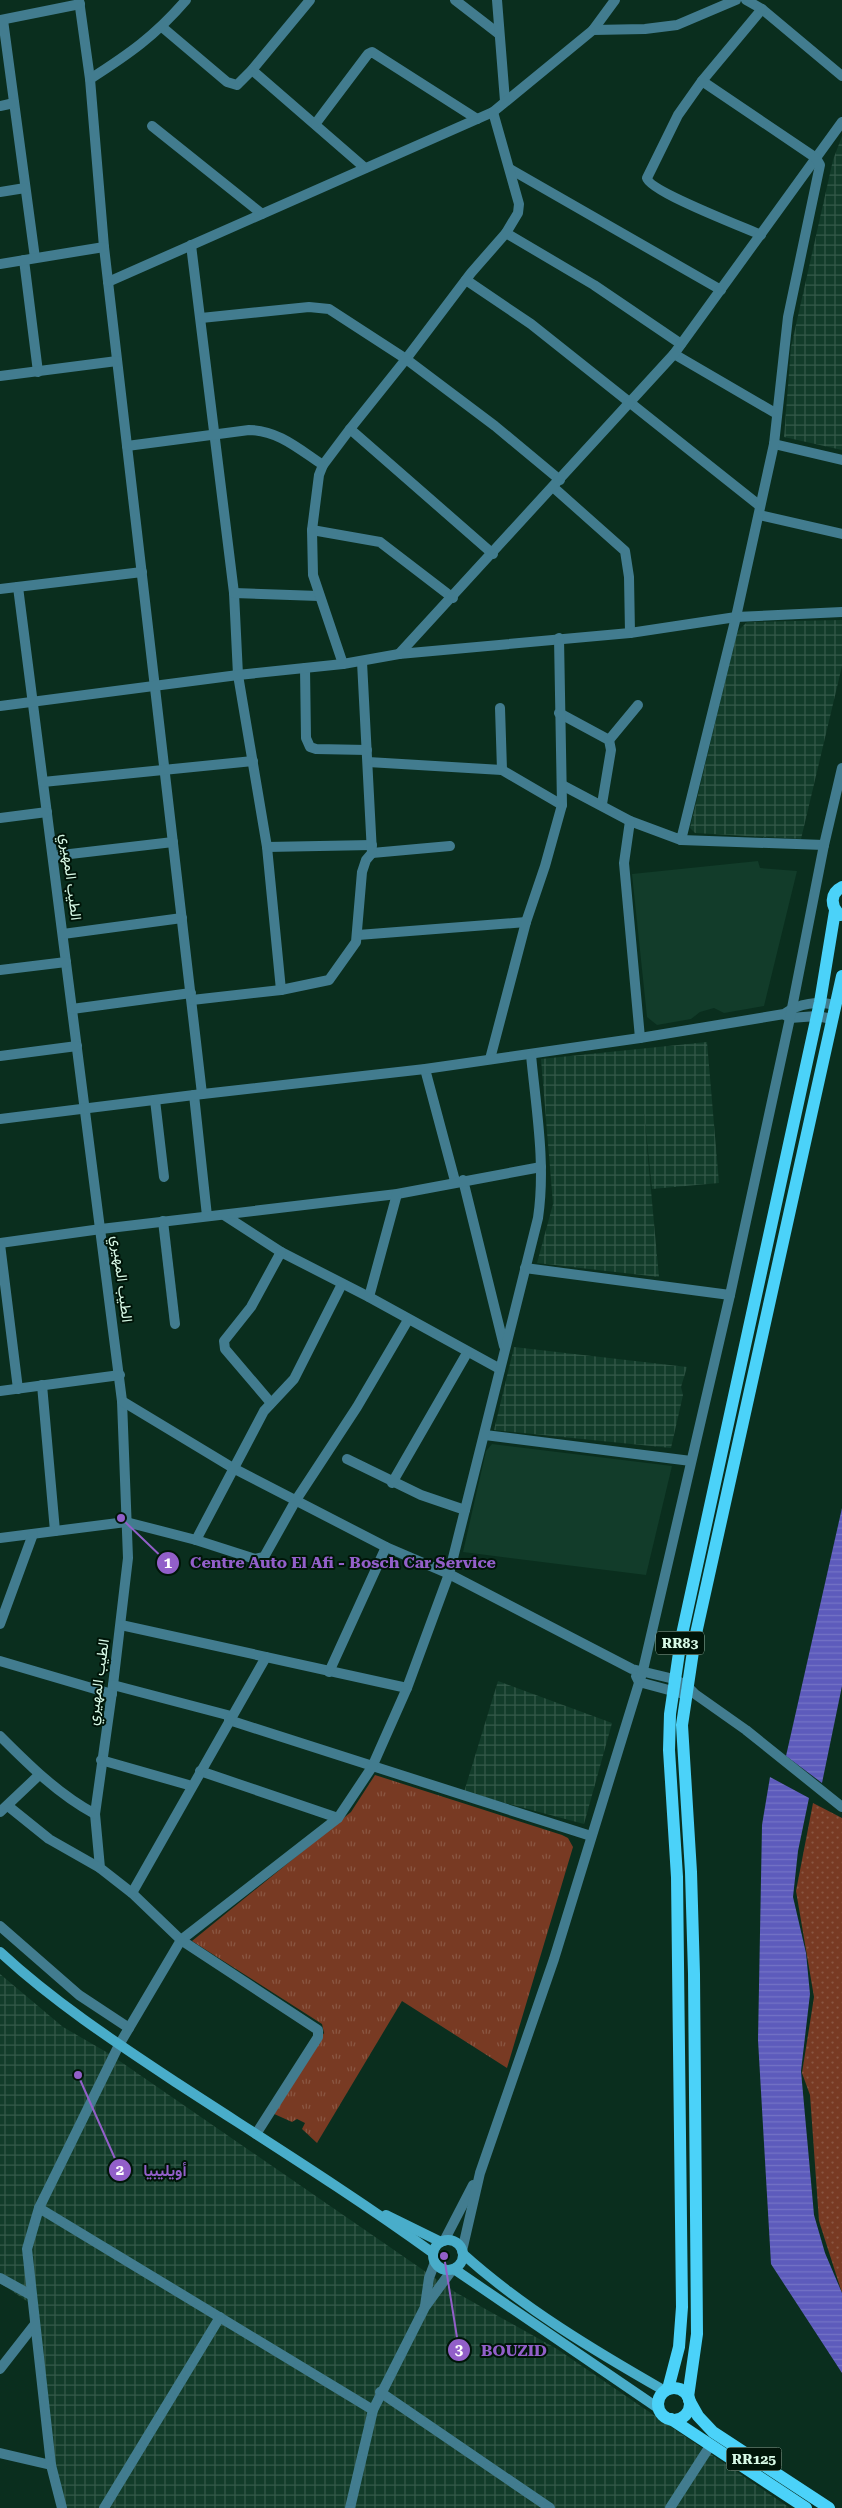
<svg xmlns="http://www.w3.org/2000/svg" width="842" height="2508" viewBox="0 0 842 2508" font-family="'Roboto Serif',Vazirmatn,serif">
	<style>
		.built { fill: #123c2a }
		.industrial { fill: url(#industrial-grid) }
		.grass { fill: url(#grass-dots) }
		.park { fill: url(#park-tufts) }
		.water { fill: url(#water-rules) }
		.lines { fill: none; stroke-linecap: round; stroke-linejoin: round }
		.minor { stroke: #427c8f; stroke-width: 10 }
		.tertiary { stroke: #427c8f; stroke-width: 10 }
		.secondary { stroke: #49adca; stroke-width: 10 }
		.primary { stroke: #4bd2f9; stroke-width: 12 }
		.labels { text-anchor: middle; stroke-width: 4; stroke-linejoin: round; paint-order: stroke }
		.shield { fill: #001509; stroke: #96b5a4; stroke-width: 1 }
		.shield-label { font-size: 14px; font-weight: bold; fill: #d7f9e6 }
		.street-label { font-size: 15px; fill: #d7f9e6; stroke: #001509 }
		.leader { fill: none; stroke: #925fc9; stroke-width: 2 }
		.callout-dot { fill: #925fc9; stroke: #001509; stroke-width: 2 }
		.mark-label { font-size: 15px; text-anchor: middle; font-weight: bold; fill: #fff }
		.callout-label { font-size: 16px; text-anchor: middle; font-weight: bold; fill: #925fc9; stroke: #001509; stroke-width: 4; stroke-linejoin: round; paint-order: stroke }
	</style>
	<defs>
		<pattern id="industrial-grid" width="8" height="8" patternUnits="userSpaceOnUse" patternTransform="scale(1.25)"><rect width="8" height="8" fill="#123c2a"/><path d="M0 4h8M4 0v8" fill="none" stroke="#345949"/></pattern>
		<pattern id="grass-dots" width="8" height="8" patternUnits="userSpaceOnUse" patternTransform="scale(1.25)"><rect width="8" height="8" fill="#783a23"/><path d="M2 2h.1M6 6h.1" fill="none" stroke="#8a5743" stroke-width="1.8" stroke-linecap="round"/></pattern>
		<pattern id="park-tufts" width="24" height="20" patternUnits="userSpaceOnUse" patternTransform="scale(1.25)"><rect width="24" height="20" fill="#783a23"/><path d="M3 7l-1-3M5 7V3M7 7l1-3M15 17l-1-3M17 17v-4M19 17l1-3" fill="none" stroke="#8a5743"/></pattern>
		<pattern id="water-rules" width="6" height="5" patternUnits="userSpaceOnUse" patternTransform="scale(1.25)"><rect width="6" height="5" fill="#5d5bbc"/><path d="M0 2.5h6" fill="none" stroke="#7473c5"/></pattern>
	</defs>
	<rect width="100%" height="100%" fill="#0a2e1e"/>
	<!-- built -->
	<g class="built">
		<path d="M 758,861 L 760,868 L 797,871 L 764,1006 L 724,1013 L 714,1008 L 700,1012 L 691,1019 L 657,1025 L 647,1017 L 632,874 Z"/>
		<path d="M 492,1444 L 672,1466 L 646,1575 L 463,1552 L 486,1451 Z"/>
	</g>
	<!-- industrial -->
	<g class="industrial">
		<path d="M 842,136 L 842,450 L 784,437 L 791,347 L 833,160 Z"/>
		<path d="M 842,620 L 842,666 L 801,839 L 695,833 L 690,828 L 737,632 L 747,622 Z"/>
		<path d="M 707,1042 L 719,1183 L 652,1189 L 643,1104 L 659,1277 L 537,1263 L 553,1204 L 541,1059 Z"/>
		<path d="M 514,1347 L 687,1367 L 681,1387 L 683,1395 L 671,1448 L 494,1430 Z"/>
		<path d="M 498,1681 L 612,1723 L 584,1824 L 464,1792 Z"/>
		<path d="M 0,1974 L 63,2027 L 108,2053 L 455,2292 L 557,2349 L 790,2508 L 60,2508 L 37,2308 L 0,2283 Z"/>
	</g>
	<!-- grass -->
	<path class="grass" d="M 813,1803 L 842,1818 L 842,2293 L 819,2221 L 810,2095 L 802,2073 L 814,1997 L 796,1891 Z"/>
	<!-- park -->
	<path class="park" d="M 375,1775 L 562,1835 L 568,1838 L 573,1847 L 507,2068 L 402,2001 L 317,2143 L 302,2129 L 305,2123 L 297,2119 L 292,2122 L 272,2113 L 324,2033 L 322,2024 L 192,1941 L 351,1812 Z"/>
	<!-- water -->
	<g class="water">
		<path d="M 842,1508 L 842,1686 L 822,1783 L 786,1756 Z"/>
		<path d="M 770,1777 L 809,1798 L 798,1851 L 793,1897 L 806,1953 L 810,1994 L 801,2071 L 814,2215 L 825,2253 L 842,2293 L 842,2373 L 771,2264 L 758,2040 L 762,1825 Z"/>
	</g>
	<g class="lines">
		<!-- minor -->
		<g class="minor">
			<path d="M 79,0 L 90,79 L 104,247 L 202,1094"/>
			<path d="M 455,0 L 499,34"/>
			<path d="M 497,0 L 505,101"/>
			<path d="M 746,0 L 762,9 L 842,76"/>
			<path d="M 0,20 L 80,4"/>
			<path d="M 3,20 L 35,258"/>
			<path d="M 162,27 L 227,82 L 237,85 L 252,70 L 310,0"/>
			<path d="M 593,30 L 645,29 L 677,25 L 736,0"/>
			<path d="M 252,70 L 365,168"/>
			<path d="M 90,79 C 129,54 155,36 186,0"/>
			<path d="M 0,106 L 14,103"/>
			<path d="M 316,123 L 368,54 L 372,52 L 477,119"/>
			<path d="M 152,126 L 262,214"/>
			<path d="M 510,169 L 721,290"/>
			<path d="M 0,192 L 25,188"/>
			<path d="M 506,233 L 594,285 L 681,344"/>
			<path d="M 761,235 C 743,227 649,191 647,178 L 678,115 L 702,81 L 762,9"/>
			<path d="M 191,245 L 234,593 L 238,675 L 267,847 L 281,990"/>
			<path d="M 24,260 L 38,372"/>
			<path d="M 0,264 L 104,247"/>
			<path d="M 466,280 L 531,324 L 760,506"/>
			<path d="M 108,282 L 493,112 L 593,30 L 615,0"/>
			<path d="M 201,318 L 309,307 L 329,309 L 406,359 L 495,426 L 560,480"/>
			<path d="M 674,354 L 777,414"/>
			<path d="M 0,376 L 117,361"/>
			<path d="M 350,429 L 493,554"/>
			<path d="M 774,444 L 842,460"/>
			<path d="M 127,446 L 249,430 C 278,430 300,450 323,465"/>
			<path d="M 553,487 L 625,551 L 629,577 L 630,633"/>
			<path d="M 759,515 L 842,534"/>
			<path d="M 312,530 L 380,542 L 453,598"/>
			<path d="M 18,587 L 122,1401 L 128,1558 L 113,1685 L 95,1814 L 100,1868 L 132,1893 L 181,1940 L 318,2030 L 318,2037 L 256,2134"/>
			<path d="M 0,589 L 142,572"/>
			<path d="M 234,593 L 319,596"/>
			<path d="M 399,654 L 674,354 L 842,122"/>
			<path d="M 343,664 L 313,575 L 312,530 L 319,475 L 323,465 L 350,429 L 406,359 L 471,273 L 506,233 L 518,213 L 519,204 L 493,112"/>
			<path d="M 305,668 L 306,738 L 310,747 L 316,749 L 367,750"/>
			<path d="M 0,706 L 238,675 L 343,664 L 399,654 L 630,633 L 736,617 L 842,612"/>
			<path d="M 500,708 L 502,770"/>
			<path d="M 559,713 L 609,740 L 611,750 L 602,804"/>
			<path d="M 609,740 L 638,705"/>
			<path d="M 368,762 L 502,770 L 562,805"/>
			<path d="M 43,782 L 253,761"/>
			<path d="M 562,785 L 630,821 L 681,840 L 736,617 L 774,444 L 788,317 L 820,165 L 816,158 L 702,81"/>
			<path d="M 0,818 L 47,812"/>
			<path d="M 630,821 L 624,863 L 640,1038"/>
			<path d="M 681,840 L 824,845"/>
			<path d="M 267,847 L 372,845"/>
			<path d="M 372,853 L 450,846"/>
			<path d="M 53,856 L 173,842"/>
			<path d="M 63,934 L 182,918"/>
			<path d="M 358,935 L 526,922"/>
			<path d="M 0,970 L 66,962"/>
			<path d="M 192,1000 L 281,990 L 329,980 L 356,942 L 362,872 L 366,860 L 372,853 L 362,662"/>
			<path d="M 72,1009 L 191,993"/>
			<path d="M 785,1015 L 790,1018 L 817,1016 L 832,1019"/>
			<path d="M 0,1056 L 77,1046"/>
			<path d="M 490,1059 L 526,922 L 545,866 L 562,805 L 559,638"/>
			<path d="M 425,1069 L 455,1181"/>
			<path d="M 194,1095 L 207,1216"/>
			<path d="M 155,1100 L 164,1177"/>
			<path d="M 0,1119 L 194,1095 L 425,1069 L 640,1038 L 784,1014 C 799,1003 818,1001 835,1005"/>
			<path d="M 463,1180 L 504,1346"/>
			<path d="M 224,1215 L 281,1252 L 369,1297 L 500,1369"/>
			<path d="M 163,1221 L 175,1324"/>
			<path d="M 0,1243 L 101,1229 L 397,1194 L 541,1167"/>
			<path d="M 0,1244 L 18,1389"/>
			<path d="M 525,1268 L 730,1295"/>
			<path d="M 369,1297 L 397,1194"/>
			<path d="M 42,1385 L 55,1531"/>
			<path d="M 0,1391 L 120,1375"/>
			<path d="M 122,1401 L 233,1468 L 386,1547 L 449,1574 L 632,1669 L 674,1679 L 687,1686 L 695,1694 L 746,1730 L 842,1807"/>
			<path d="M 271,1403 L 225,1349 L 224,1341 L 251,1307 L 281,1252"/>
			<path d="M 485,1435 L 691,1461"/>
			<path d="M 347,1459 L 421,1495 L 465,1510"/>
			<path d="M 392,1483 L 467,1353"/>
			<path d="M 0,1538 L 126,1522 L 196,1540 L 255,1559 L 264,1557 L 296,1500 L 357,1407 L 408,1320"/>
			<path d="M 196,1540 L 264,1411 L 294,1379 L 342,1284"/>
			<path d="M 0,1624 L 33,1534"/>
			<path d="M 121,1625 L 407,1688"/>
			<path d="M 0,1661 L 112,1694"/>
			<path d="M 329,1672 L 386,1547"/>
			<path d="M 636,1676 L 639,1682 L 680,1693"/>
			<path d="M 113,1685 L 231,1716"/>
			<path d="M 229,1720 L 591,1836"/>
			<path d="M 0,1736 C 29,1765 58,1794 95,1814"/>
			<path d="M 101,1760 L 192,1786"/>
			<path d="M 200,1771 L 338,1818"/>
			<path d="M 8,1806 L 49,1839 L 100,1868"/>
			<path d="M 0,1812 L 39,1775"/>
			<path d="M 132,1893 L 266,1657"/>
			<path d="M 0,1926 L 79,1995 L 129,2028"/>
			<path d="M 119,2045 L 181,1940 L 338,1818 L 372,1767 L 407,1688 L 449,1574 L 538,1218 C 546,1164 536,1108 531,1055"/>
			<path d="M 39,2208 L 373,2410"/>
			<path d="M 444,2241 L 473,2185"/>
			<path d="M 462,2251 L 480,2173 L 554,1959 L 643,1670 L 730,1295 L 790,1018 L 824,845 L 842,768"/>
			<path d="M 0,2278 L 31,2295"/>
			<path d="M 425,2306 L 429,2278 L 435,2262"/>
			<path d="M 0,2369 L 35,2324"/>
			<path d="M 380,2392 L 550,2508"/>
			<path d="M 0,2453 L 51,2465"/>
			<path d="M 104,2508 L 220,2317"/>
			<path d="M 350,2508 L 373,2410 L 425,2307 L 452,2270"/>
			<path d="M 670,2508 L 710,2446"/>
		</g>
		<!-- tertiary -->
		<path class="tertiary" d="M 62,2508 L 51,2465 L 27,2249 L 39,2208 L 119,2045"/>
		<!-- secondary -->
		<g class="secondary">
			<path d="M 0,1952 C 54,2002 115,2042 177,2083 C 263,2139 350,2193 433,2253"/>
			<path d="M 386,2215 L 441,2242"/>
			<circle cx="448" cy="2255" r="15"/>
			<path d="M 463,2254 C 523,2308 595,2351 665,2391"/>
			<path d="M 454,2269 L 658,2408"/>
		</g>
		<!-- primary -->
		<g class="primary">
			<path d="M 840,915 C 830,906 830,893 842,887"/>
			<circle cx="674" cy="2404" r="16"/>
			<path d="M 668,2389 L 679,2347 L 682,2307 L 677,1877 L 669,1750 L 670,1714 L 681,1639 L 820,1002 L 835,911"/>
			<path d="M 688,2397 L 697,2334 L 694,1974 L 691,1872 L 682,1725 L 695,1638 L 842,976"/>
			<path d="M 689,2400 L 698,2416 L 713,2432 L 829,2508"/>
			<path d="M 671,2419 L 806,2508"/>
		</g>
	</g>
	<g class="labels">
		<!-- shield labels -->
		<g class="shield">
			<rect x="656" y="1631.5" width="48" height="23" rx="4"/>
			<rect x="726.5" y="2447.5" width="55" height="23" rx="4"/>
		</g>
		<g class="shield-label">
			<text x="680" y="1648">RR83</text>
			<text x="754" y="2464">RR125</text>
		</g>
		<!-- street labels -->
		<g class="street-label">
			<text transform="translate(71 877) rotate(83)" y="5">الطيب المهيري</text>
			<text transform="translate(122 1279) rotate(83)" y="5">الطيب المهيري</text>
			<text transform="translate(98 1682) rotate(-82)" y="5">الطيب المهيري</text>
		</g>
	</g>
	<!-- callouts -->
	<path class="leader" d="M121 1518L168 1563M78 2075L120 2170M444 2256L459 2350"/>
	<g class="callout-dot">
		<circle cx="121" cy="1518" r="5"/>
		<circle cx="78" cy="2075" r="5"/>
		<circle cx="444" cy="2256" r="5"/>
		<circle cx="168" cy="1563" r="12"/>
		<circle cx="120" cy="2170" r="12"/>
		<circle cx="459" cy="2350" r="12"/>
	</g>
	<g class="mark-label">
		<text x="168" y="1568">1</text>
		<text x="120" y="2175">2</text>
		<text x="459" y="2355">3</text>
	</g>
	<g class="callout-label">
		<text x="343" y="1568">Centre Auto El Afi - Bosch Car Service</text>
		<text x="165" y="2176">أويليبيا</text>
		<text x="514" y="2356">BOUZID</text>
	</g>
</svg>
